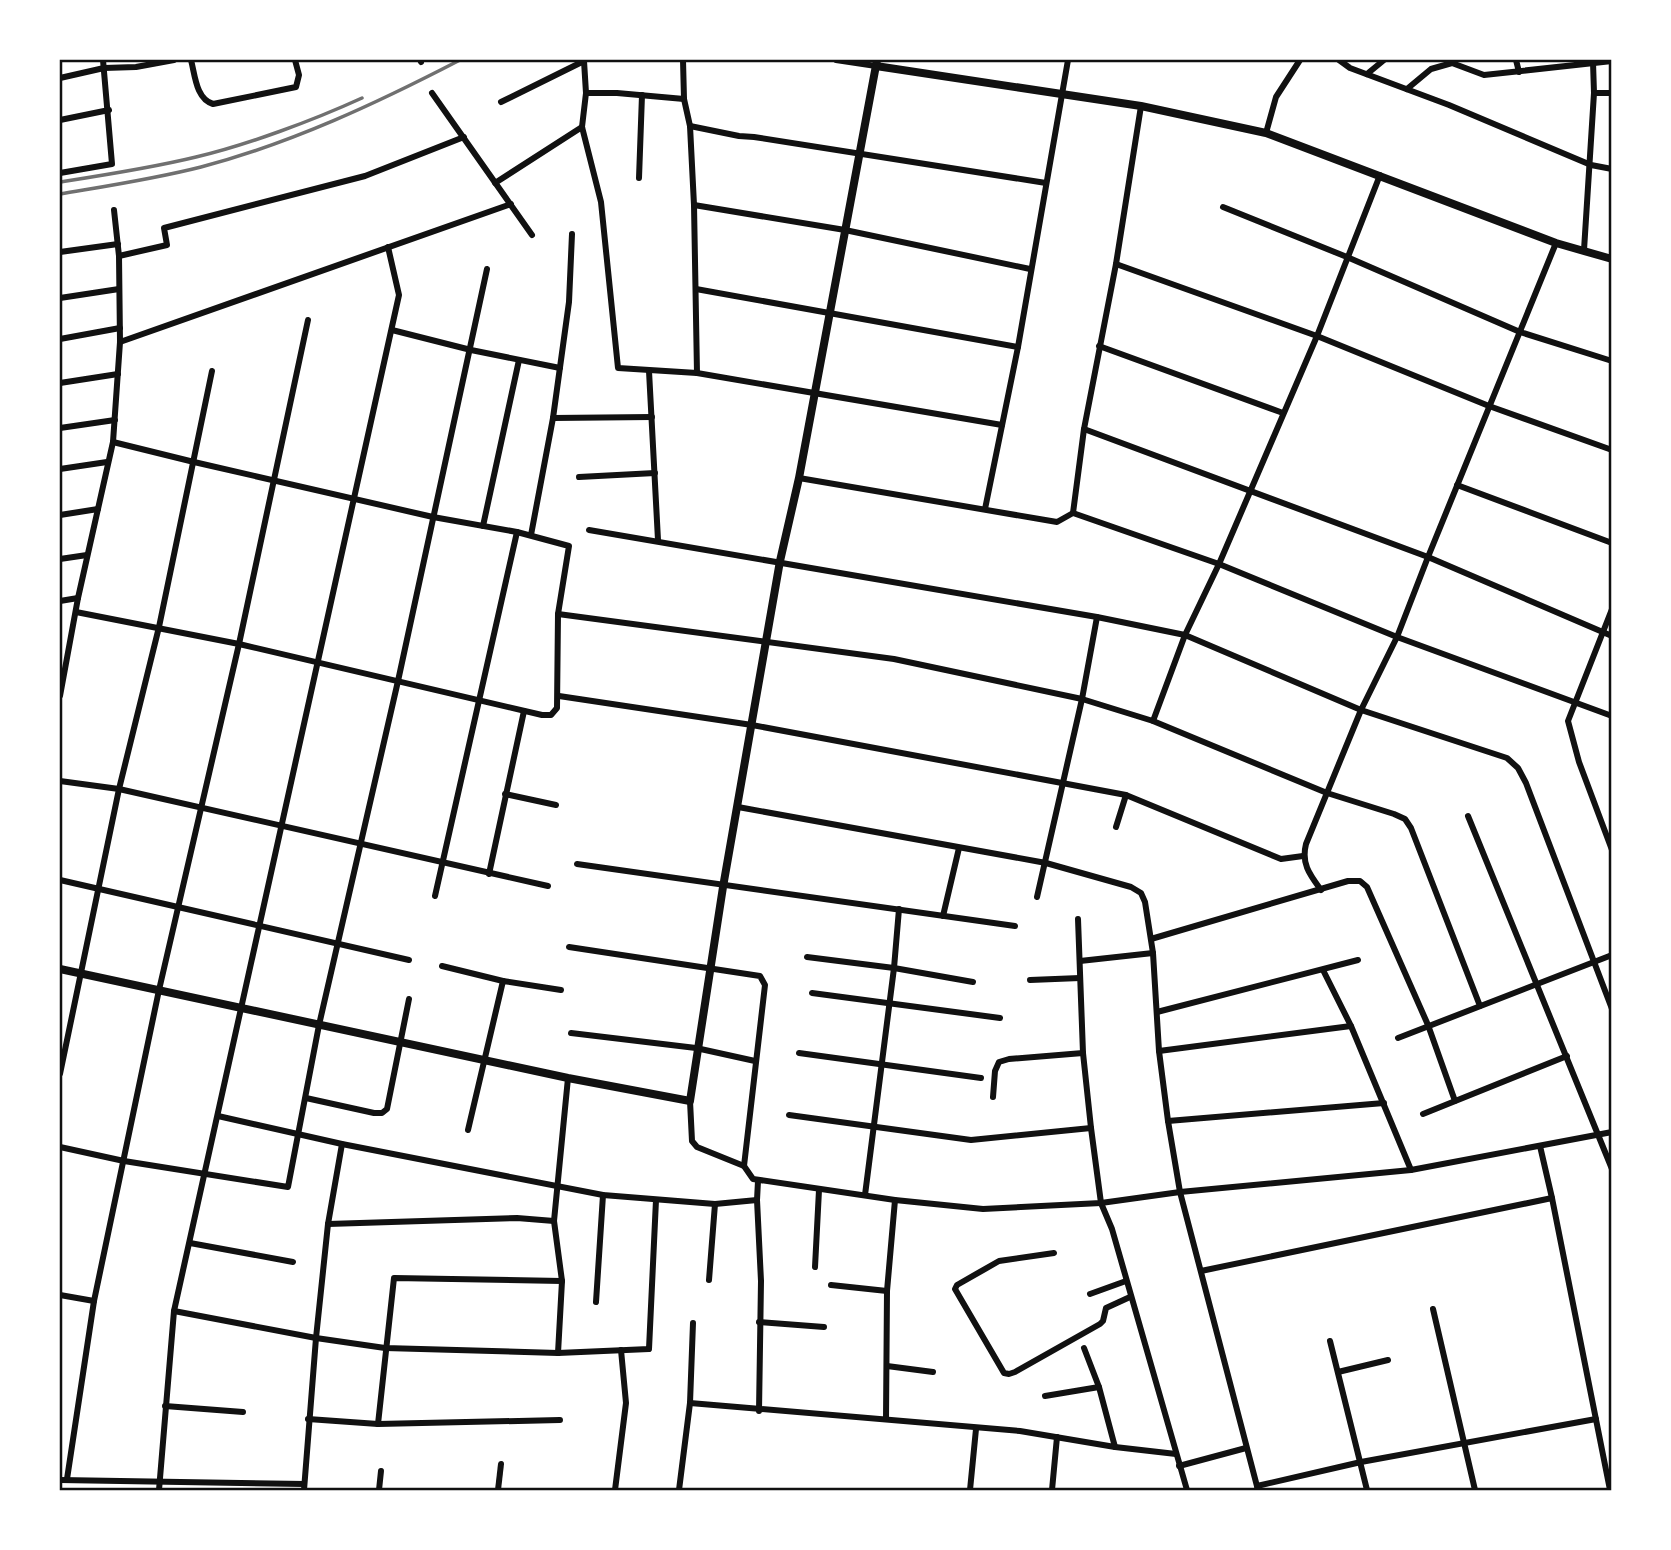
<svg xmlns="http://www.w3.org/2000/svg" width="1671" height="1550" viewBox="0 0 1671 1550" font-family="Lora,serif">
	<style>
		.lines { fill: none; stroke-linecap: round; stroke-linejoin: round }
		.minor { stroke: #111; stroke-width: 6 }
		.tertiary { stroke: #111; stroke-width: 8 }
		.rail { stroke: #707070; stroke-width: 3.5 }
		.neatline { fill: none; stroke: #111; stroke-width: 2.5 }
	</style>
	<rect width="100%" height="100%" fill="#fff"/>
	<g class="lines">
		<!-- minor -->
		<g class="minor">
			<path d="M 191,60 C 195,75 196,99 213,104 L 296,87 L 299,75 L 295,60"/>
			<path d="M 420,60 L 421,62"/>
			<path d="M 683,60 L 684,99 L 690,126 L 694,205 L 697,373"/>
			<path d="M 836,60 L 876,66"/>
			<path d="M 1339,60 L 1350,68 L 1449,105 L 1591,165 L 1612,169"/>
			<path d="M 1516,60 L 1519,72"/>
			<path d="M 1367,74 L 1384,60"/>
			<path d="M 60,78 L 104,68 L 136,67 L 174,60"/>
			<path d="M 1407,89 L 1431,69 L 1452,63 L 1484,75 L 1612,61"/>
			<path d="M 432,93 L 532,235"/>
			<path d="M 586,93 L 617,93 L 684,99"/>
			<path d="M 1594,93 L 1612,93"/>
			<path d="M 501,102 L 584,61 L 586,93 L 582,127 L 601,202 L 618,368 L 697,373 L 1002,425"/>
			<path d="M 60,120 L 109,110"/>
			<path d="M 690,126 L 739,136 L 754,137 L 1046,183"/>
			<path d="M 1266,133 L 1276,97 L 1300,60"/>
			<path d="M 60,173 L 112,164 L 103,60"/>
			<path d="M 639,178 L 642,95"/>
			<path d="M 495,183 L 582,127"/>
			<path d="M 694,205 L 845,230 L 1030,269"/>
			<path d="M 1223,207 L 1347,257 L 1520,332 L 1612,361"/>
			<path d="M 1584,250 L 1594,93 L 1593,62"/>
			<path d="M 60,252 L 118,244"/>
			<path d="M 119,256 L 167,245 L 164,228 L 365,176 L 464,137"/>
			<path d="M 1116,264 L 1317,336 L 1489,406 L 1612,450"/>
			<path d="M 696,289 L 1018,347"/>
			<path d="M 60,298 L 119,289"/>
			<path d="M 392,330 L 471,350 L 560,368"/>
			<path d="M 60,339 L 120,328"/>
			<path d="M 120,342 L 511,204"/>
			<path d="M 1099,346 L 1283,413"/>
			<path d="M 649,371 L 658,540"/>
			<path d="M 60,383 L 118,374"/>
			<path d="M 553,418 L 652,417"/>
			<path d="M 60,428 L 115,420"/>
			<path d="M 1084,429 L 1428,557 L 1612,636"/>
			<path d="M 60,469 L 107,462"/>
			<path d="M 579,477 L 655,473"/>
			<path d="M 799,478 L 1057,522 L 1073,513 L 1219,564 L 1397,637 L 1612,716"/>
			<path d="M 1457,485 L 1612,543"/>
			<path d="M 985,509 L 1018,347 L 1068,60"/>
			<path d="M 1073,513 L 1084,429 L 1116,264 L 1141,106"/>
			<path d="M 60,515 L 98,509"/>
			<path d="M 483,526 L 519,360"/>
			<path d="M 589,530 L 1097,617 L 1185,635 L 1361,710 L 1507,758 L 1518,768 L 1526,783 L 1612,1009"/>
			<path d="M 531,535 L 553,418 L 569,302 L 572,234"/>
			<path d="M 60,559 L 87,555"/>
			<path d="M 60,601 L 78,598"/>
			<path d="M 1612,609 L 1568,721 L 1579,762 L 1612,850"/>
			<path d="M 76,612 L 239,644 L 542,715 L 551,715 L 557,708 L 558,614 L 569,546 L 517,532 L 433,517 L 194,462 L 113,442"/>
			<path d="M 558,614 L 894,659 L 1082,699 L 1153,721 L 1327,793 L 1394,814 L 1405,819 L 1411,828 L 1480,1006"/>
			<path d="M 60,696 L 78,598 L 113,442 L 120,342 L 119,256 L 114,210"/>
			<path d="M 559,696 L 752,725 L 1126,795 L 1281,859 L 1303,856"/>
			<path d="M 1153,721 L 1185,635 L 1219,564 L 1317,336 L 1380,175"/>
			<path d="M 60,781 L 119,789 L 548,886"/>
			<path d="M 505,794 L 556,805"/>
			<path d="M 738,807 L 1046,863 L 1131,887 L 1141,893 L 1145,902 L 1153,953 L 1159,1051 L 1168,1121 L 1180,1192 L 1258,1490"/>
			<path d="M 1468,816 L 1612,1169"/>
			<path d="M 1116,827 L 1126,795"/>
			<path d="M 577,864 L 1015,926"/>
			<path d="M 489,874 L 524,711"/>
			<path d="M 60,880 L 409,960"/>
			<path d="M 1321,890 C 1310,875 1301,864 1306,844 L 1361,710 L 1397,637 L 1428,557 L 1556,243"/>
			<path d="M 435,896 L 517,532"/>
			<path d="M 1037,897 L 1082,699 L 1097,617"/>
			<path d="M 943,916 L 959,848"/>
			<path d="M 1078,919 L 1083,1053 L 1091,1128 L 1101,1203 L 1112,1229 L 1187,1490"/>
			<path d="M 1151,939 L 1348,881 L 1360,881 L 1367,887 L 1428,1025 L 1455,1101"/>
			<path d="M 569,947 L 760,976 L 765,985 L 744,1166"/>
			<path d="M 807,957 L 894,968 L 973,982"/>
			<path d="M 1080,961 L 1153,953"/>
			<path d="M 442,966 L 503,981"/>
			<path d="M 1323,970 L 1351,1026 L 1411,1170"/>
			<path d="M 1030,980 L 1080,978"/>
			<path d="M 812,993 L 1000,1018"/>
			<path d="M 1157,1012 L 1358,960"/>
			<path d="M 571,1033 L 696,1048 L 755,1061"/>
			<path d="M 1398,1038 L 1612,955"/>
			<path d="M 1159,1051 L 1351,1026"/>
			<path d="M 799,1053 L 981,1078"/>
			<path d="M 60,1074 L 119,789 L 159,627 L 212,371"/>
			<path d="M 993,1097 L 995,1071 L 999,1062 L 1009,1059 L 1083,1053"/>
			<path d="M 306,1098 L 374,1113 L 382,1113 L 387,1109 L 409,999"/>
			<path d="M 690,1101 L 692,1141 L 697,1147 L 744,1166 L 753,1179 L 895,1200 L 983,1209 L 1101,1203 L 1180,1192 L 1411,1170 L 1612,1132"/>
			<path d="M 1423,1114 L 1567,1056"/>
			<path d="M 789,1115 L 971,1140 L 1091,1128"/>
			<path d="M 218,1116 L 342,1144 L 603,1195 L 715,1204 L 757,1200"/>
			<path d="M 1168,1121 L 1384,1103"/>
			<path d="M 468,1130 L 503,981 L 561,990"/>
			<path d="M 1540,1146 L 1552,1198"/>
			<path d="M 60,1147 L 124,1161 L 288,1187 L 319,1025 L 398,681 L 487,269"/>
			<path d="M 758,1181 L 757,1200 L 761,1281 L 759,1411"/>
			<path d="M 865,1195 L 894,968 L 899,909"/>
			<path d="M 328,1224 L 517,1218 L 554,1221"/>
			<path d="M 190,1243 L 293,1262"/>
			<path d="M 1054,1253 L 999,1261 L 957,1285 L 955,1289 L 1004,1373 L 1009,1374 L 1015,1372 L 1100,1324 L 1103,1321 L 1106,1308 L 1130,1297"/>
			<path d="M 815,1267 L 819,1190"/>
			<path d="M 1201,1271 L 1552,1198 L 1610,1490"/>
			<path d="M 709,1280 L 715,1204"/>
			<path d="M 831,1285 L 887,1291"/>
			<path d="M 1090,1294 L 1126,1281"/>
			<path d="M 60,1295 L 94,1301"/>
			<path d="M 596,1302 L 603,1195"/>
			<path d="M 1433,1309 L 1475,1490"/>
			<path d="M 174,1311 L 316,1338 L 385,1348 L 558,1353 L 649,1349 L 656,1200"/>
			<path d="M 759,1322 L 824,1327"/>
			<path d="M 1330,1341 L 1367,1490"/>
			<path d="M 1084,1348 L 1099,1387 L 1115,1447"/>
			<path d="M 558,1353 L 562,1281 L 554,1221 L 568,1078"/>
			<path d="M 887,1366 L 933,1372"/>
			<path d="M 1338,1372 L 1388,1360"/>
			<path d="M 1045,1396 L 1099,1387"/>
			<path d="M 690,1403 L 1020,1431 L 1115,1447 L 1176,1454"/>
			<path d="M 165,1406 L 243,1412"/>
			<path d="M 308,1419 L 378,1424 L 560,1420"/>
			<path d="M 886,1419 L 887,1291 L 895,1200"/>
			<path d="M 378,1424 L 394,1278 L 562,1281"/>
			<path d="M 1179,1466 L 1246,1448"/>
			<path d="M 67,1479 L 94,1301 L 159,990 L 239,644 L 308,320"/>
			<path d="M 60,1480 L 304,1484"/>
			<path d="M 1257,1486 L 1361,1462 L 1596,1419"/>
			<path d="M 159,1490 L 174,1311 L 399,295 L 388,247"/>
			<path d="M 304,1490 L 316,1338 L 328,1224 L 342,1144"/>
			<path d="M 379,1490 L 381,1471"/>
			<path d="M 498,1490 L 501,1464"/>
			<path d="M 615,1490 L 626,1403 L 621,1350"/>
			<path d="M 679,1490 L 690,1403 L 693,1323"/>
			<path d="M 970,1490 L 976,1429"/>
			<path d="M 1052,1490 L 1057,1437"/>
		</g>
		<!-- tertiary -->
		<g class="tertiary">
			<path d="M 876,66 L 1141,106 L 1266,133 L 1556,243 L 1612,259"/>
			<path d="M 60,969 L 568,1078 L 690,1101 L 723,887 L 780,561 L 799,478 L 877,60"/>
		</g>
		<!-- rail -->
		<g class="rail">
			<path d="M 60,182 C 105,175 151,168 196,157 C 247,145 314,120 362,98"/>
			<path d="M 60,194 C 107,186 154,179 201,167 C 292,143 377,103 460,60"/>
		</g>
	</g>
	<!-- border -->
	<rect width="1671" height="1550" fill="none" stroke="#ffffff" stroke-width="122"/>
	<rect x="61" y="61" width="1549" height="1428" class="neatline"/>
</svg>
